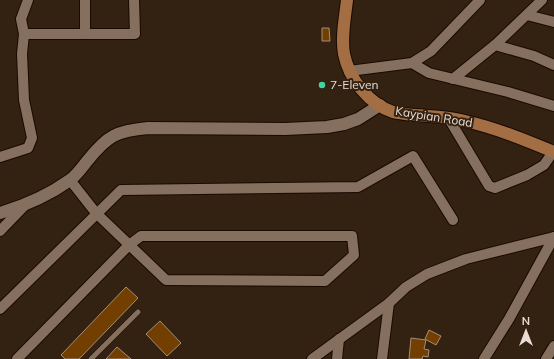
<svg xmlns="http://www.w3.org/2000/svg" width="554" height="359" viewBox="0 0 554 359" font-family="Mulish,sans-serif">
	<style>
		.building { fill: #733f00; stroke: #a38d7a }
		.lines { fill: none; stroke-linecap: round; stroke-linejoin: round }
		.service-casing { stroke: #1a0a00; stroke-width: 6 }
		.minor-casing { stroke: #1a0a00; stroke-width: 12 }
		.tertiary-casing { stroke: #1a0a00; stroke-width: 14 }
		.secondary-casing { stroke: #1a0a00; stroke-width: 14 }
		.service { stroke: #856f5e; stroke-width: 5 }
		.minor { stroke: #856f5e; stroke-width: 10 }
		.tertiary { stroke: #856f5e; stroke-width: 12 }
		.secondary { stroke: #a36e43; stroke-width: 12 }
		.poi-dot { fill: #3fd4a2; stroke: #332112; stroke-width: 1.5 }
		.labels { text-anchor: middle; stroke-width: 4; stroke-linejoin: round; paint-order: stroke }
		.poi-label { font-size: 12px; fill: #e8dcd2; stroke: #332112; text-anchor: start }
		.street-label { font-size: 12px; fill: #e8dcd2; stroke: #332112 }
	</style>
	<rect width="100%" height="100%" fill="#332112"/>
	<!-- building -->
	<g class="building">
		<path d="M 322,28 L 329,28 L 330,41 L 322,41 Z"/>
		<path d="M 126,287 L 138,298 L 79,359 L 65,359 L 61,355 Z"/>
		<path d="M 160,321 L 181,343 L 167,356 L 146,334 Z"/>
		<path d="M 429,330 L 441,336 L 436,345 L 425,339 Z"/>
		<path d="M 411,338 L 426,340 L 424,349 L 429,350 L 428,357 L 423,356 L 422,359 L 409,359 Z"/>
		<path d="M 117,347 L 131,359 L 106,359 Z"/>
	</g>
	<g class="lines">
		<defs>
			<path id="service" d="M 91,359 L 138,312"/>
			<g id="minor">
				<path d="M 542,0 L 495,45 L 534,56 L 554,65"/>
				<path d="M 527,15 L 554,22"/>
				<path d="M 24,34 L 135,34 L 134,0"/>
				<path d="M 85,34 L 85,0"/>
				<path d="M 412,63 L 429,73 L 508,92 L 554,106"/>
				<path d="M 349,71 L 412,63 L 431,51 L 480,0"/>
				<path d="M 453,79 L 495,45"/>
				<path d="M 449,119 L 489,186 L 495,188 L 527,175 L 544,165 L 553,152"/>
				<path d="M 0,157 L 28,148 L 32,138 L 24,100 L 22,54 L 24,34 L 21,19 L 28,0"/>
				<path d="M 0,231 L 26,204"/>
				<path d="M 0,309 L 121,190 L 358,187 L 413,156 L 453,220"/>
				<path d="M 17,359 L 129,245 L 141,236 L 352,236 L 354,255 L 325,281 L 166,280 L 96,213 L 70,180"/>
				<path d="M 312,359 L 389,303 L 406,287 L 427,274 L 466,259 L 554,237"/>
				<path d="M 337,359 L 339,339"/>
				<path d="M 382,359 L 389,303"/>
				<path d="M 484,359 L 509,319 L 554,237"/>
				<path d="M 546,359 L 554,346"/>
			</g>
			<path id="tertiary" d="M 0,213 C 24,206 49,195 70,180 C 77,175 83,166 88,160 C 108,135 117,131 148,128 L 285,129 L 327,127 L 344,124 L 358,119 L 380,105"/>
			<path id="secondary" d="M 347,0 C 345,18 341,37 344,54 C 349,79 369,104 393,112 C 400,114 408,114 414,115 C 431,116 449,117 465,121 C 496,128 525,140 554,152"/>
		</defs>
		<!-- service casing -->
		<use href="#service" class="service-casing"/>
		<!-- minor casing -->
		<use href="#minor" class="minor-casing"/>
		<!-- tertiary casing -->
		<use href="#tertiary" class="tertiary-casing"/>
		<!-- secondary casing -->
		<use href="#secondary" class="secondary-casing"/>
		<!-- service -->
		<use href="#service" class="service"/>
		<!-- minor -->
		<use href="#minor" class="minor"/>
		<!-- tertiary -->
		<use href="#tertiary" class="tertiary"/>
		<!-- secondary -->
		<use href="#secondary" class="secondary"/>
	</g>
	<!-- markers -->
	<circle class="poi-dot" cx="322" cy="85" r="4"/>
	<g class="labels">
		<!-- poi labels -->
		<g class="poi-label">
			<text x="330" y="89">7-Eleven</text>
		</g>
		<!-- street labels -->
		<g class="street-label">
			<text transform="translate(434 117) rotate(9)" y="4">Kaypian Road</text>
		</g>
	</g>
	<!-- north arrow -->
	<g transform="translate(526 331)" stroke="#332112" stroke-width="3" paint-order="stroke">
	<path d="M0-3L7 15L0 10L-7 15Z" fill="#e8dcd2"/>
	<text y="-6" font-size="11" font-weight="bold" text-anchor="middle" fill="#e8dcd2">N</text>
	</g>
</svg>
